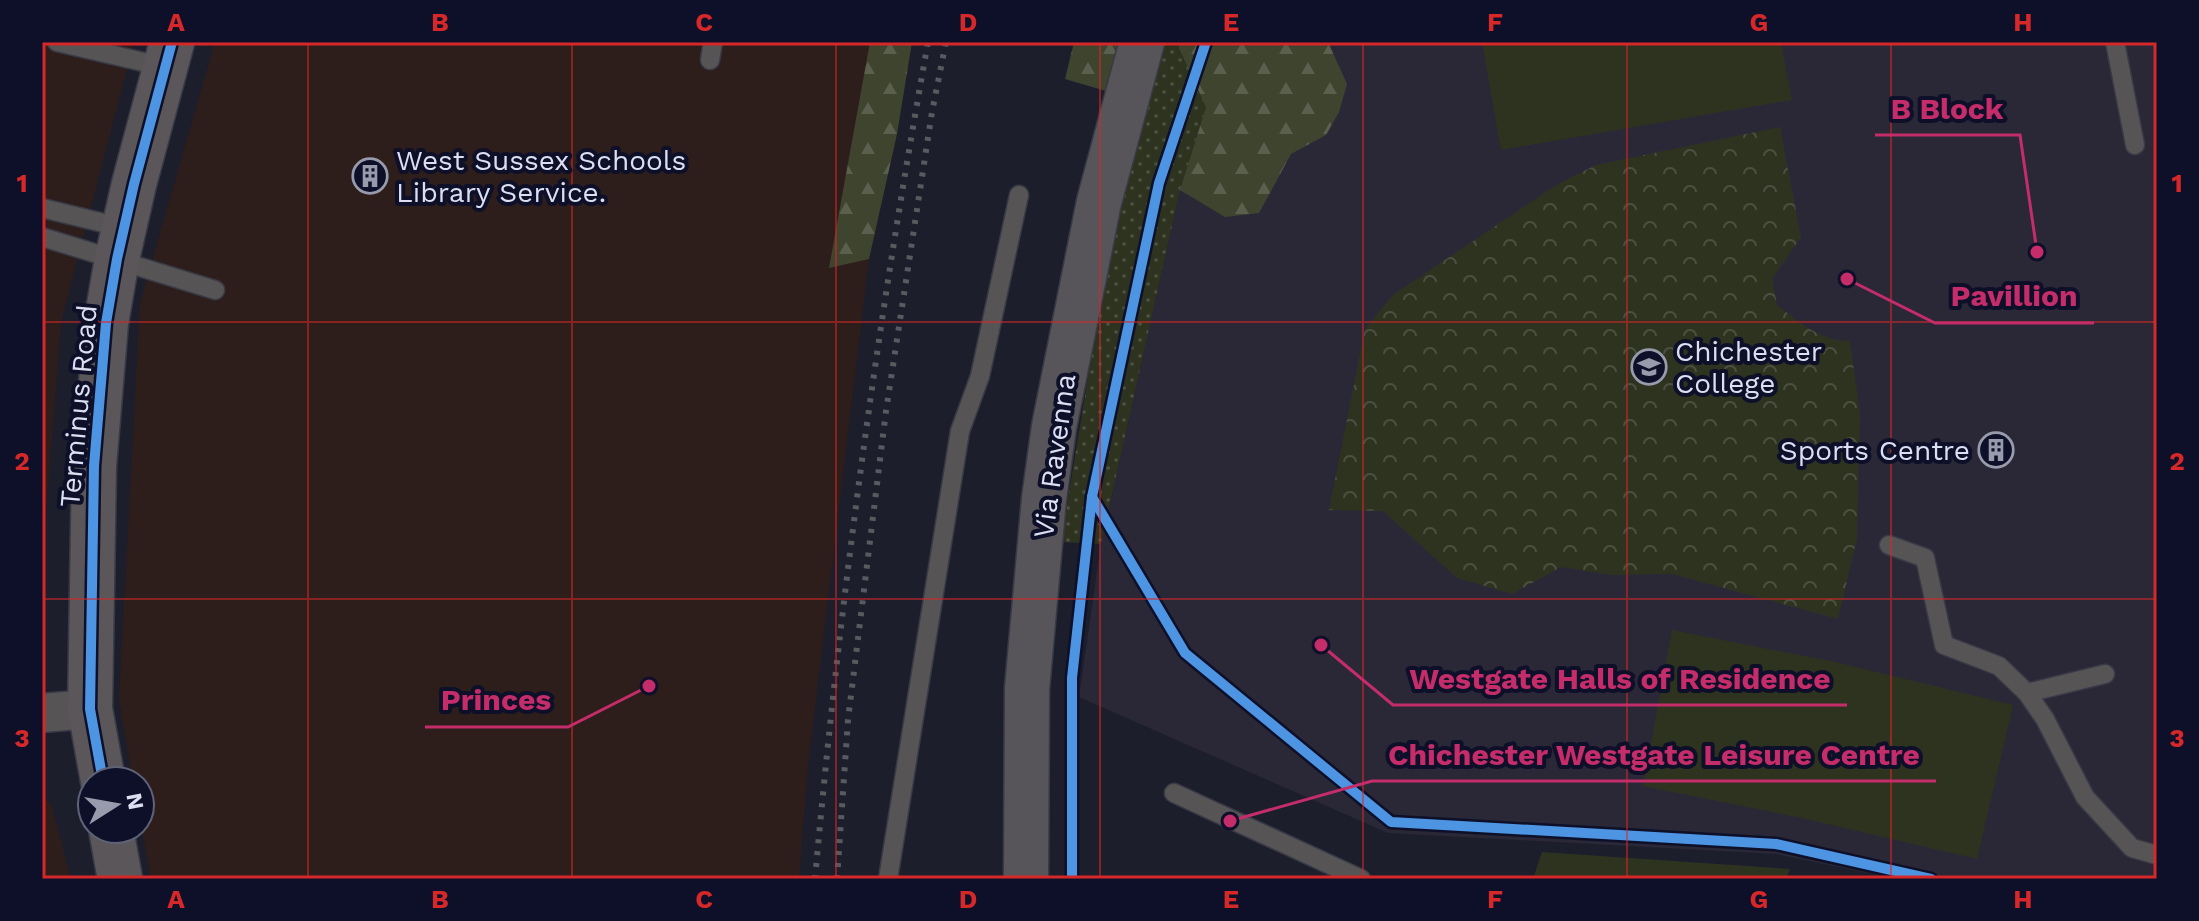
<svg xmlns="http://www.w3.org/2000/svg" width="2199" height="921" viewBox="0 0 2199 921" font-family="'Work Sans',sans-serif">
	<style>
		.industrial { fill: #2d1e1c }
		.education { fill: #2a2837 }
		.grass { fill: url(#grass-dots) }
		.forest { fill: url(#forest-firs) }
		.park { fill: url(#park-crowns) }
		.pitch { fill: #2e3320 }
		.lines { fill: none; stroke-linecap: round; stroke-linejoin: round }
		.lane-casing { stroke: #383a46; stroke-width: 21 }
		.street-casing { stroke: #383a46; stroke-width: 41 }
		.secondary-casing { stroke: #383a46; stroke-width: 47 }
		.primary-casing { stroke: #383a46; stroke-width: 47 }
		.lane { stroke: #575455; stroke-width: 18 }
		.street { stroke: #575455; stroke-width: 38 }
		.secondary { stroke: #5a5659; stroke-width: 44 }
		.primary { stroke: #58555a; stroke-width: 44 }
		.rail { stroke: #59595f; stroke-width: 6; stroke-dasharray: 4 8; stroke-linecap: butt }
		.cycleway-casing { stroke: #0d1028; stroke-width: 15 }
		.cycleway { stroke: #4d94e3; stroke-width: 10 }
		.grid { fill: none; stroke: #d62828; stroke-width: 2; stroke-opacity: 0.55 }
		.labels { text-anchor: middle; stroke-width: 8; stroke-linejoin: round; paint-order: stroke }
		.poi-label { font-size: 28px; fill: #dbdff1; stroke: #0d1028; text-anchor: start }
		.street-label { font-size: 28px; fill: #dbdff1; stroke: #0d1028 }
		.leader { fill: none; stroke: #c42c6a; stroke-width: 3 }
		.callout-dot { fill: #c42c6a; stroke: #0d1028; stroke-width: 3 }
		.callout-label { font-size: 30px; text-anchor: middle; font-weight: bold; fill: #c42c6a; stroke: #0d1028; stroke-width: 8; stroke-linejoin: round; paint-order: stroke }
		.neatline { fill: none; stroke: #d62828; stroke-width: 3 }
		.grid-label { font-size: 26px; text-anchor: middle; font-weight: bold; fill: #d62828 }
	</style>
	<defs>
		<pattern id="grass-dots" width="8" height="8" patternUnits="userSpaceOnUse" patternTransform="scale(2)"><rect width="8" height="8" fill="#2e3320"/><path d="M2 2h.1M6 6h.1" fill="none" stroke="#4c5041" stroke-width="1.8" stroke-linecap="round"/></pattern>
		<pattern id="forest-firs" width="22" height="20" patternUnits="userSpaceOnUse" patternTransform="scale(2)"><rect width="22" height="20" fill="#3f442f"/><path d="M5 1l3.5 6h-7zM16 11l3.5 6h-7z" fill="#5a5f4e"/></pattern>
		<pattern id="park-crowns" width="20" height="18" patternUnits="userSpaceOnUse" patternTransform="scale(2)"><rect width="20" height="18" fill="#2e3320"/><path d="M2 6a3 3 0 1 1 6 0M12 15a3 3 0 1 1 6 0" fill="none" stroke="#4c5041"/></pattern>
	</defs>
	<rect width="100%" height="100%" fill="#1c1e2c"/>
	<!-- industrial -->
	<g class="industrial">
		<path d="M 42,42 L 134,42 L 61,322 L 42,565 Z"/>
		<path d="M 215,42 L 912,42 L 897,134 L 869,259 L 808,766 L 799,879 L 151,879 L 140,818 L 140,781 L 133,781 L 119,700 L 140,303 Z"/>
		<path d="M 42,797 L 51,804 L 71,879 L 42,879 Z"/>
	</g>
	<!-- education -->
	<path class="education" d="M 1226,42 L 2157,42 L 2157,879 L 1897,879 L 1776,854 L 1388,833 L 1079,697 L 1101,544 L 1180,190 Z"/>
	<!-- grass -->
	<path class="grass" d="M 1163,42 L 1226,42 L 1180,190 L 1101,544 L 1061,542 L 1116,207 Z"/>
	<!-- forest -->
	<g class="forest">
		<path d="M 870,42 L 912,42 L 897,134 L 869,259 L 829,268 Z"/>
		<path d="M 1074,42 L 1119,42 L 1106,91 L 1065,79 Z"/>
		<path d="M 1180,42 L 1328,42 L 1347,84 L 1339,112 L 1326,135 L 1291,154 L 1259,213 L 1225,217 L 1180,190 L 1206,107 L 1179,48 Z"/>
	</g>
	<!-- park -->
	<path class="park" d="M 1780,127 L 1801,237 L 1772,279 L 1777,305 C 1800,323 1820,341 1850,341 L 1860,415 L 1857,538 L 1838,619 L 1672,574 L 1611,575 L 1561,567 L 1512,594 L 1457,578 L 1383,511 L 1329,510 L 1365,329 L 1393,295 L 1558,184 L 1596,165 Z"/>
	<!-- pitch -->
	<g class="pitch">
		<path d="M 1482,42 L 1781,42 L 1792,100 L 1501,150 Z"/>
		<path d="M 1672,630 L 1835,662 L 2013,705 L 1977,859 L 1802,818 L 1643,786 Z"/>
		<path d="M 1542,852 L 1790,869 L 1786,879 L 1533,879 Z"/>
	</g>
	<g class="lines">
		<defs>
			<g id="lane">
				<path d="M 57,42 L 165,67"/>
				<path d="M 2115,42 L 2135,145"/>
				<path d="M 710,60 L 713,42"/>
				<path d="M 42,208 L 124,228"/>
				<path d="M 42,237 L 215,290"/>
				<path d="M 1889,545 L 1925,558 L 1944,645 L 1999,666 L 2027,693 L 2045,719 L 2085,797 L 2132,848 L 2157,855"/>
				<path d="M 2027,693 L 2105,674"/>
				<path d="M 1174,793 L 1361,879"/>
				<path d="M 888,879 L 960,431 L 980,376 L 1019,195"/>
			</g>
			<path id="street" d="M 42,713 L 90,709"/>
			<g id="secondary">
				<path d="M 103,781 L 90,709 L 94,466 L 106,323 L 117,259 L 134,184 L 172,42"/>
				<path d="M 111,829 L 120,879"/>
			</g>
			<path id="primary" d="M 1026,879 L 1027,689 L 1044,499 L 1054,427 L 1099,202 L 1142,42"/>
		</defs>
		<!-- lane casing -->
		<use href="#lane" class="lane-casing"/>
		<!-- street casing -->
		<use href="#street" class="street-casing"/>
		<!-- secondary casing -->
		<use href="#secondary" class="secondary-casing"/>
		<!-- primary casing -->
		<use href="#primary" class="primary-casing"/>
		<!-- lane -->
		<use href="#lane" class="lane"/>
		<!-- street -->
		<use href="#street" class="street"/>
		<!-- secondary -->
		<use href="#secondary" class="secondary"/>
		<!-- primary -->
		<use href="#primary" class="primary"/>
		<!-- rail -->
		<g class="rail">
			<path d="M 815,879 C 840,599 878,319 928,42"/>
			<path d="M 837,879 L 848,720 L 886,411 L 932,112 L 946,42"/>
		</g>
		<defs>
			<g id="cycleway">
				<path d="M 1092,497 L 1185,653 L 1391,822 L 1776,844 L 1931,879"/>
				<path d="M 103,781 L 90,709 L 94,466 L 106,323 L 117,259 L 134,184 L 172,42"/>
				<path d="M 1072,879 L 1072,678 L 1092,497 L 1159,183 L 1206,42"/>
			</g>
		</defs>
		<!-- cycleway casing -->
		<use href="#cycleway" class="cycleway-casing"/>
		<!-- cycleway -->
		<use href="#cycleway" class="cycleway"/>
	</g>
	<!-- grid -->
	<path class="grid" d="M 308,42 L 308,879M 572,42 L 572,879M 836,42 L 836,879M 1100,42 L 1100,879M 1363,42 L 1363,879M 1627,42 L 1627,879M 1891,42 L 1891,879M 42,322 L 2157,322M 42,599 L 2157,599"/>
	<!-- icons -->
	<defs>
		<symbol id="building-ring" viewBox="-11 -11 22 22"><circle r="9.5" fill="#0d1028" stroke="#989bac" stroke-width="1.5"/><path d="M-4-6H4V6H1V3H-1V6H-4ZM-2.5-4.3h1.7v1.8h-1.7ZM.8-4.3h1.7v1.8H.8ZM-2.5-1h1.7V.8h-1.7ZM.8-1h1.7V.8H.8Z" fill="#989bac"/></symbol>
		<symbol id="university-ring" viewBox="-11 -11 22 22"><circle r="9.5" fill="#0d1028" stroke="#989bac" stroke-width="1.5"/><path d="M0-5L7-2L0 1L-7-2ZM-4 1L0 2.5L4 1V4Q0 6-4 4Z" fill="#989bac"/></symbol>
	</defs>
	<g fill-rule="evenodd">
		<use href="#building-ring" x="350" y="156" width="40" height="40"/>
		<use href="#university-ring" x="1629" y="347" width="40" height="40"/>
		<use href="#building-ring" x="1976" y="430" width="40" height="40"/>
	</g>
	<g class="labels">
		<!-- poi labels -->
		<g class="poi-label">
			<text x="396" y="170">West Sussex Schools<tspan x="396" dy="32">Library Service.</tspan></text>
			<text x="1675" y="361">Chichester<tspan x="1675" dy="32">College</tspan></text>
			<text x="1970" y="460" text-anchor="end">Sports Centre</text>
		</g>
		<!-- street labels -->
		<g class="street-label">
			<text transform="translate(78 406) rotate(-85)" y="10">Terminus Road</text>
			<text transform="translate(1054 456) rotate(-82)" y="10">Via Ravenna</text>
		</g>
	</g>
	<!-- callouts -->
	<path class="leader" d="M2037 252L2020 135H1875M1847 279L1935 323H2094M1321 645L1393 705H1847M649 686L568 727H425M1230 821L1372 781H1936"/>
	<g class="callout-dot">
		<circle cx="2037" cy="252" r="8"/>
		<circle cx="1847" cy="279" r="8"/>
		<circle cx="1321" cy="645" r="8"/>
		<circle cx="649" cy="686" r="8"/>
		<circle cx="1230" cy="821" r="8"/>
	</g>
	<g class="callout-label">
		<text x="1947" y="119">B Block</text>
		<text x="2014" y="306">Pavillion</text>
		<text x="1620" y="689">Westgate Halls of Residence</text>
		<text x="496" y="710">Princes</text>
		<text x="1654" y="765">Chichester Westgate Leisure Centre</text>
	</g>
	<!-- border -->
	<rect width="2199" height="921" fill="none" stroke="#0d1028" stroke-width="88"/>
	<!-- north arrow -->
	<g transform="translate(116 805) rotate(79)"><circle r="38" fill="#0d1028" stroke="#5f6378" stroke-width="2"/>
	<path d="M0-6L14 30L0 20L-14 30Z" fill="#989bac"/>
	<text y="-12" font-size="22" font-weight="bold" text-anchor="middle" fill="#dbdff1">N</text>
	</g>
	<rect x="44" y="44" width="2111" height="833" class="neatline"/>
	<g class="grid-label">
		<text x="176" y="31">A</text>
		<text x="440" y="31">B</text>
		<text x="704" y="31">C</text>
		<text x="968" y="31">D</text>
		<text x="1231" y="31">E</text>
		<text x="1495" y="31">F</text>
		<text x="1759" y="31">G</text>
		<text x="2023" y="31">H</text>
		<text x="22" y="192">1</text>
		<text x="2177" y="192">1</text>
		<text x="22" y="470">2</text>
		<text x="2177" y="470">2</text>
		<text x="22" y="747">3</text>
		<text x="2177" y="747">3</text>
		<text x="176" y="908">A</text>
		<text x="440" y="908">B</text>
		<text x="704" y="908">C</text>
		<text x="968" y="908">D</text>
		<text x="1231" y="908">E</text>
		<text x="1495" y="908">F</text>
		<text x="1759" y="908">G</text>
		<text x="2023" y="908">H</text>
	</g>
</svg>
